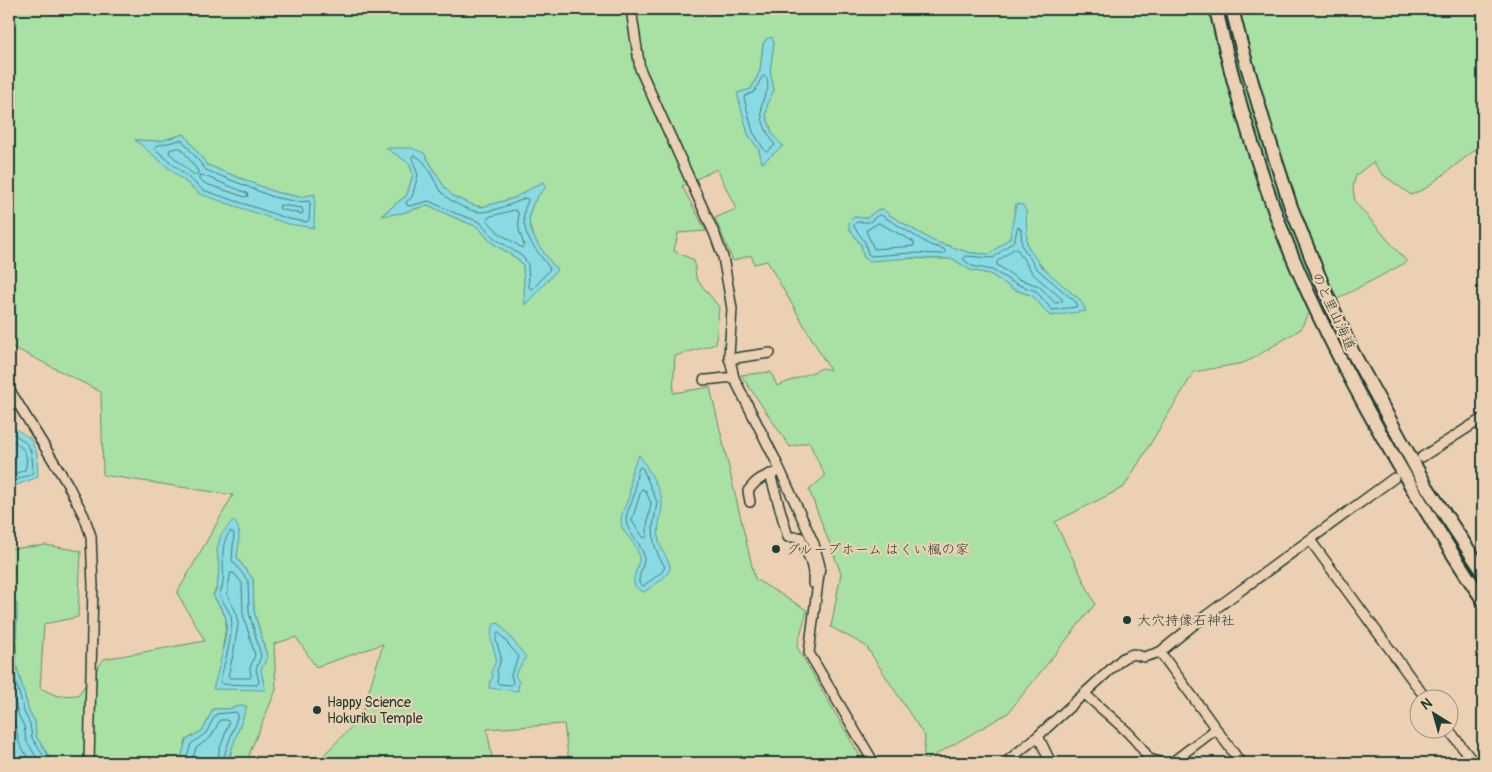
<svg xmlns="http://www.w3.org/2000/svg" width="1492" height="772" viewBox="0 0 1492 772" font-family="Pangolin,'Klee One',sans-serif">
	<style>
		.green { fill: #a9e0a3; stroke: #648e6c; fill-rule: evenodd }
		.water { fill: #89dae2; stroke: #5f9b9c }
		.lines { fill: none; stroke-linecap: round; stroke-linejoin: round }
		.shore { stroke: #497c7a; stroke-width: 1 }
		.minor-casing { stroke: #1f3d34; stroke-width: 12 }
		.highway-casing { stroke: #1f3d34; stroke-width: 16 }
		.minor { stroke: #ecd0b3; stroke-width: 9 }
		.highway { stroke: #ecd0b3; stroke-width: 12 }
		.poi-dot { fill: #1f3d34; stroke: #ecd0b3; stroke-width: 2 }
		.labels { text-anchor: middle; stroke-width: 4.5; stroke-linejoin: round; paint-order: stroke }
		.street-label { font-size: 14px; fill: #1f3d34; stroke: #ecd0b3 }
		.poi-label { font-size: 14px; fill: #1f3d34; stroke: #ecd0b3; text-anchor: start }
	</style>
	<rect width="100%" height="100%" fill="#ecd0b3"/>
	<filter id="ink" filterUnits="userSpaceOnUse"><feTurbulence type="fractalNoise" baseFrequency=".02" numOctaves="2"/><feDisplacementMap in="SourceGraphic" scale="10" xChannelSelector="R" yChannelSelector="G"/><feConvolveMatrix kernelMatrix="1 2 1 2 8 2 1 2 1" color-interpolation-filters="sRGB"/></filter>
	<g filter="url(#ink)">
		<!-- green -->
		<path class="green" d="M 9,9 L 1483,9 L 1483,144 L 1426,188 L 1411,195 L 1382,174 L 1373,162 L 1356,175 L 1353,187 L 1355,202 L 1407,262 L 1307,315 L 1301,329 L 1252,359 L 1243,363 L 1194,372 L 1124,487 L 1055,522 L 1095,604 L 1008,713 L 923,762 L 925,737 L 866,646 L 831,627 L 841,573 L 809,490 L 825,476 L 809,442 L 790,447 L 741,375 L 771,372 L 777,386 L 823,368 L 830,370 L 767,261 L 754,264 L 751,255 L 733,261 L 715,218 L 736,209 L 717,169 L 682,186 L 706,231 L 678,233 L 674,251 L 694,260 L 696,278 L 719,307 L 716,344 L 675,356 L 673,393 L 710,387 L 755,579 L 807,610 L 797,647 L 864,763 L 569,763 L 564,724 L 487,729 L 493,763 L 316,763 L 361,717 L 383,644 L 316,667 L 296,637 L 274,644 L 276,690 L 250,752 L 248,763 L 229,763 L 240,706 L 228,709 L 213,709 L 203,730 L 186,740 L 180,763 L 53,763 L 36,736 L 35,722 L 29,711 L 16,664 L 17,604 L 12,603 L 9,616 L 9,549 L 46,545 L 81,551 L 78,617 L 44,624 L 40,688 L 57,696 L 78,695 L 104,659 L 205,641 L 177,593 L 233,495 L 103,475 L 101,392 L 9,345 ZM 766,39 L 774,43 L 770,70 L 774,90 L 768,102 L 766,115 L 773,135 L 763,163 L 759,150 L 748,134 L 738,93 L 751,89 L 760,71 L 763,44 ZM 184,134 L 207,165 L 275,192 L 300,197 L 200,194 L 136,140 L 160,141 ZM 387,148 L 424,153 L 445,188 L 454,197 L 473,205 L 482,207 L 514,198 L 543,182 L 546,187 C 513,219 535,241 557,270 L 525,304 L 523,265 L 519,260 L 491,242 L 478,227 L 453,217 L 428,205 L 402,213 L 382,215 L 407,195 L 413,174 L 409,163 ZM 1016,205 L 1026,211 C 1026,220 1025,237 1028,246 C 1035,265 1065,287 1081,301 L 1050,316 L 1033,296 L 1013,289 L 990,274 L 970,270 L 953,259 L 864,258 L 861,245 L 849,228 L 854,217 L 867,218 L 877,210 L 883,209 L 888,214 L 933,241 L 971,253 L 990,254 L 1010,238 ZM 239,531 L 237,558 L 253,579 L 254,611 L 267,656 L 261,670 L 265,690 L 222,652 L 226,625 L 226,618 L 213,595 C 221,581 219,564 217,549 Z"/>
		<!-- water -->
		<g class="water">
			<path d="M 772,37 L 774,43 L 770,70 L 774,90 L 768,102 L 766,115 L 773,135 L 783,146 L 762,163 L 759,150 L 748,134 L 737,93 L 751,89 L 760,71 L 763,45 L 766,39 Z"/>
			<path d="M 184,134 L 207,165 L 275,192 L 300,197 L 315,194 L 314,228 L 288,224 L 200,194 L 135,140 L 160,141 Z"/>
			<path d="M 386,148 L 412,148 L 424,153 L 445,188 L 454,197 L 473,205 L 482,207 L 514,198 L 543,182 L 546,187 C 513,219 535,241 557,270 L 525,305 L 523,265 L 519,260 L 491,242 L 478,227 L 453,217 L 428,205 L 402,213 L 381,216 L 407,195 L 413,174 L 409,163 Z"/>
			<path d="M 1016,204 L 1023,205 L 1026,211 L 1027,244 L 1030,250 L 1041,266 L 1081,301 L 1086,311 L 1050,316 L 1033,296 L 1013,289 L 990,274 L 970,270 L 953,259 L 912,258 L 870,261 L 864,258 L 861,245 L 849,228 L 849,222 L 854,217 L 867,218 L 877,210 L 883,209 L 888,214 L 933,241 L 971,253 L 990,254 L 1010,238 Z"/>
			<path d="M 9,425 L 30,438 L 37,453 L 38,477 L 9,488 Z"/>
			<path d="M 639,455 C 645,463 663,493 662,503 C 662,516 656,528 659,541 C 660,548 672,565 670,569 C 668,577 651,587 644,592 C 625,585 638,573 639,559 C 640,547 628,539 623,529 C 617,518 626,507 629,496 C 631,489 630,480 631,473 C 633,467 636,461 639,455 Z"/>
			<path d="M 233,520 C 243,529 238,546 237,558 L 253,579 L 254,611 L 267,657 L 261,670 L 265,690 L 213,689 C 217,674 229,634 226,619 C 224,611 217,602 213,595 L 217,589 L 219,568 L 217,549 L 221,535 Z"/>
			<path d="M 12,603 L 17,604 L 16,664 L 29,711 L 35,722 L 36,736 L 53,763 L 9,763 L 9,616 Z"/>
			<path d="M 499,623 L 526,657 L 515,675 L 519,682 L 518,691 L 489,688 L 490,681 L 493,677 C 489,669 496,666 496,659 C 496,655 494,651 493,647 C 490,639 491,631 494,624 Z"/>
			<path d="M 240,706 L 247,706 L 230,754 L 229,763 L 180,763 L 186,740 L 203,730 L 213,709 L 228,709 Z"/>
		</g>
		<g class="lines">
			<!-- shore -->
			<g class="shore">
				<path d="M 764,76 L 767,78 C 769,93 767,88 763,100 C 758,117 766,132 775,145 L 767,152 L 765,151 L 753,132 L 744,98 L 745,96 L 754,92 L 762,77 Z"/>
				<path d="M 182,140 L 206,170 L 273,197 L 299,202 L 309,201 L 310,203 L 309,220 L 307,222 L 289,219 L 203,190 L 155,149 L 156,146 Z"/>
				<path d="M 178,148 L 181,148 L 198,171 L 197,175 L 194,175 L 169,153 L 170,150 Z"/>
				<path d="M 414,155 C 428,160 432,180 441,191 C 449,202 468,211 481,212 C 492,212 516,203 525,198 L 528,199 C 528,203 524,208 524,213 C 522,239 538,250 550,269 L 533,289 L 531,289 L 529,287 L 528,264 L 522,256 L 494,238 L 480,222 L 455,213 L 429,201 L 409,206 L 407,205 L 406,202 L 412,197 L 418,175 L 412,158 Z"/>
				<path d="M 200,175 L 202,175 L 247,193 L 248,196 L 245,197 L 206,184 L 199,179 Z"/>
				<path d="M 280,205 L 302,208 L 303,213 L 301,214 L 280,209 Z"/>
				<path d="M 515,210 L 518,212 L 519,230 L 524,245 L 522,248 L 499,233 L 487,220 L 489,217 Z"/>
				<path d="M 879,215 L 881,215 L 930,245 L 944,249 L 945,253 L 943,254 L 912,253 L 871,256 L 868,254 L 865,242 L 854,227 L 854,225 L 857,222 L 869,222 Z"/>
				<path d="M 879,223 L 914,242 L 914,246 L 874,249 L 866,231 Z"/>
				<path d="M 1018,227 L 1021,229 L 1022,246 L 1037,269 L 1077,303 L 1076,307 L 1052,310 L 1036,291 L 1016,284 L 992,270 L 972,266 L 964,260 L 964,258 L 966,256 L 993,258 L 1014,241 Z"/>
				<path d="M 1014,249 L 1017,249 L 1033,274 L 1062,299 L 1062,302 L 1055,303 L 1039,286 L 1018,279 L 997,265 L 997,262 Z"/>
				<path d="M 9,431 C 30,444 32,446 33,472 L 31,474 L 9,483"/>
				<path d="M 9,438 C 22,446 30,453 25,470 L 9,476"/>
				<path d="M 641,467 L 643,469 L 657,502 L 653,527 L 654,543 L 659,557 L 665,567 L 662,572 L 643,586 L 639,583 C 638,574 645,565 644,556 C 641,543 631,537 627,525 C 623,516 632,505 634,495 C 636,486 635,477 639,468 Z"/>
				<path d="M 642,489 L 645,490 L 651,503 L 647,526 L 647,536 L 645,538 L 643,537 L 632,521 Z"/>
				<path d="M 230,532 L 233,532 L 234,534 L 232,560 L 248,581 L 249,612 L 261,656 L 256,669 L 259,682 L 257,685 L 222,684 L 220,682 C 223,667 235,631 231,616 C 228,609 223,602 219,595 C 230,574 215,550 230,532 Z"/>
				<path d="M 231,573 L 234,573 L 242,583 L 243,614 L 255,655 L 250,668 L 251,677 L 249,678 L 230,678 L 228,676 L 233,655 L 238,625 L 237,614 L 227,595 Z"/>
				<path d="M 9,611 L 12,613 L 12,666 L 24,712 L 30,724 L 32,738 L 48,763"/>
				<path d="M 499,633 L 519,657 L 511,674 L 513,683 L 511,685 L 499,684 L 497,682 L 498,677 L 497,670 L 499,666 L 501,657 L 496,640 L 497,634 Z"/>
				<path d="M 9,679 L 18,714 L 24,726 L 26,740 L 40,763"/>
				<path d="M 9,708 L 16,728 L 19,743 L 31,763"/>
				<path d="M 185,763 L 191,744 L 206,733 L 216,714 L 236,712 L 238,715 L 225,753 L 224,763"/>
				<path d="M 191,763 L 196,748 L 211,737 L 220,720 L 227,720 L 229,723 L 219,751 L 218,763"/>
			</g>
			<defs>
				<g id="minor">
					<path d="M 631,9 L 640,69 L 715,235 L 723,257 L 730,297 L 732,309 L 729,355 L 734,378 L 775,459 L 814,544 L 820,566 L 809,653 L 874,763"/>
					<path d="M 729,359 L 770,353"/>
					<path d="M 704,380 C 714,380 724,377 734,378"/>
					<path d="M 9,389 L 67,483 L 84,516 L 91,536 L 93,586 L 89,763"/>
					<path d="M 1422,457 L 1483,418"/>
					<path d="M 770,474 L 788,537 L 800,537 C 807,552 815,567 813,583"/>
					<path d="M 750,502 L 748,491 C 756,480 763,476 775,473"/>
					<path d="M 1310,540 L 1427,700"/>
					<path d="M 1160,652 L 1241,763"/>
					<path d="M 1085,694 C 1107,715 1133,732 1149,759"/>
					<path d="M 1449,730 L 1474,763"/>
					<path d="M 1038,736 L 1051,763"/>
					<path d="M 1005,763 L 1038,736 L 1123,658 L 1133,654 L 1144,657 L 1160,652 L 1196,623 L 1394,478"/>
					<path d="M 1143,763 L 1149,759 L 1157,761 L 1159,763"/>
					<path d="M 1171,763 L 1216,729"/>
				</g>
				<g id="highway">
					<path d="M 1216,9 C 1231,77 1251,145 1275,212 C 1303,290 1341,364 1382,436 C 1414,492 1447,547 1483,600"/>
					<path d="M 1232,9 L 1243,52 L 1267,133 L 1291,207 L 1323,286 L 1352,351 L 1425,484 L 1483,572"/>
				</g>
			</defs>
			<!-- minor casing -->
			<use href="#minor" class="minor-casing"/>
			<!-- highway casing -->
			<use href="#highway" class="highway-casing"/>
			<!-- minor -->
			<use href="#minor" class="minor"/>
			<!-- highway -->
			<use href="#highway" class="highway"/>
		</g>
	</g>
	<!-- markers -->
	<g class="poi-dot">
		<circle cx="776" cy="549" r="5"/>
		<circle cx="1127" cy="620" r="5"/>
		<circle cx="317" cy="710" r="5"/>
	</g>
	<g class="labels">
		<!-- street labels -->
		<g class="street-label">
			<text transform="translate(1334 311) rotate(65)" y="5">のと里山海道</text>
		</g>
		<!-- poi labels -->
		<g class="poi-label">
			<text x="786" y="554">グループホーム はくい楓の家</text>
			<text x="1137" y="625">大穴持像石神社</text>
			<text x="327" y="707">Happy Science<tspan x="327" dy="16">Hokuriku Temple</tspan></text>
		</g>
	</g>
	<!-- margin -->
	<rect width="1492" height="772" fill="none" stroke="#ecd0b3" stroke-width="30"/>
	<rect x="15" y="15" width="1462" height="742" fill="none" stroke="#1f3d34" stroke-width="2" filter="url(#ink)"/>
	<!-- north arrow -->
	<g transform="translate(1434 714) rotate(323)"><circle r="24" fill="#ecd0b3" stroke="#9a9580"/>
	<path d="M0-4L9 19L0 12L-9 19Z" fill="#1f3d34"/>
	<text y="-8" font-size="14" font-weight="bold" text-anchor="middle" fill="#1f3d34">N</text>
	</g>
</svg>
